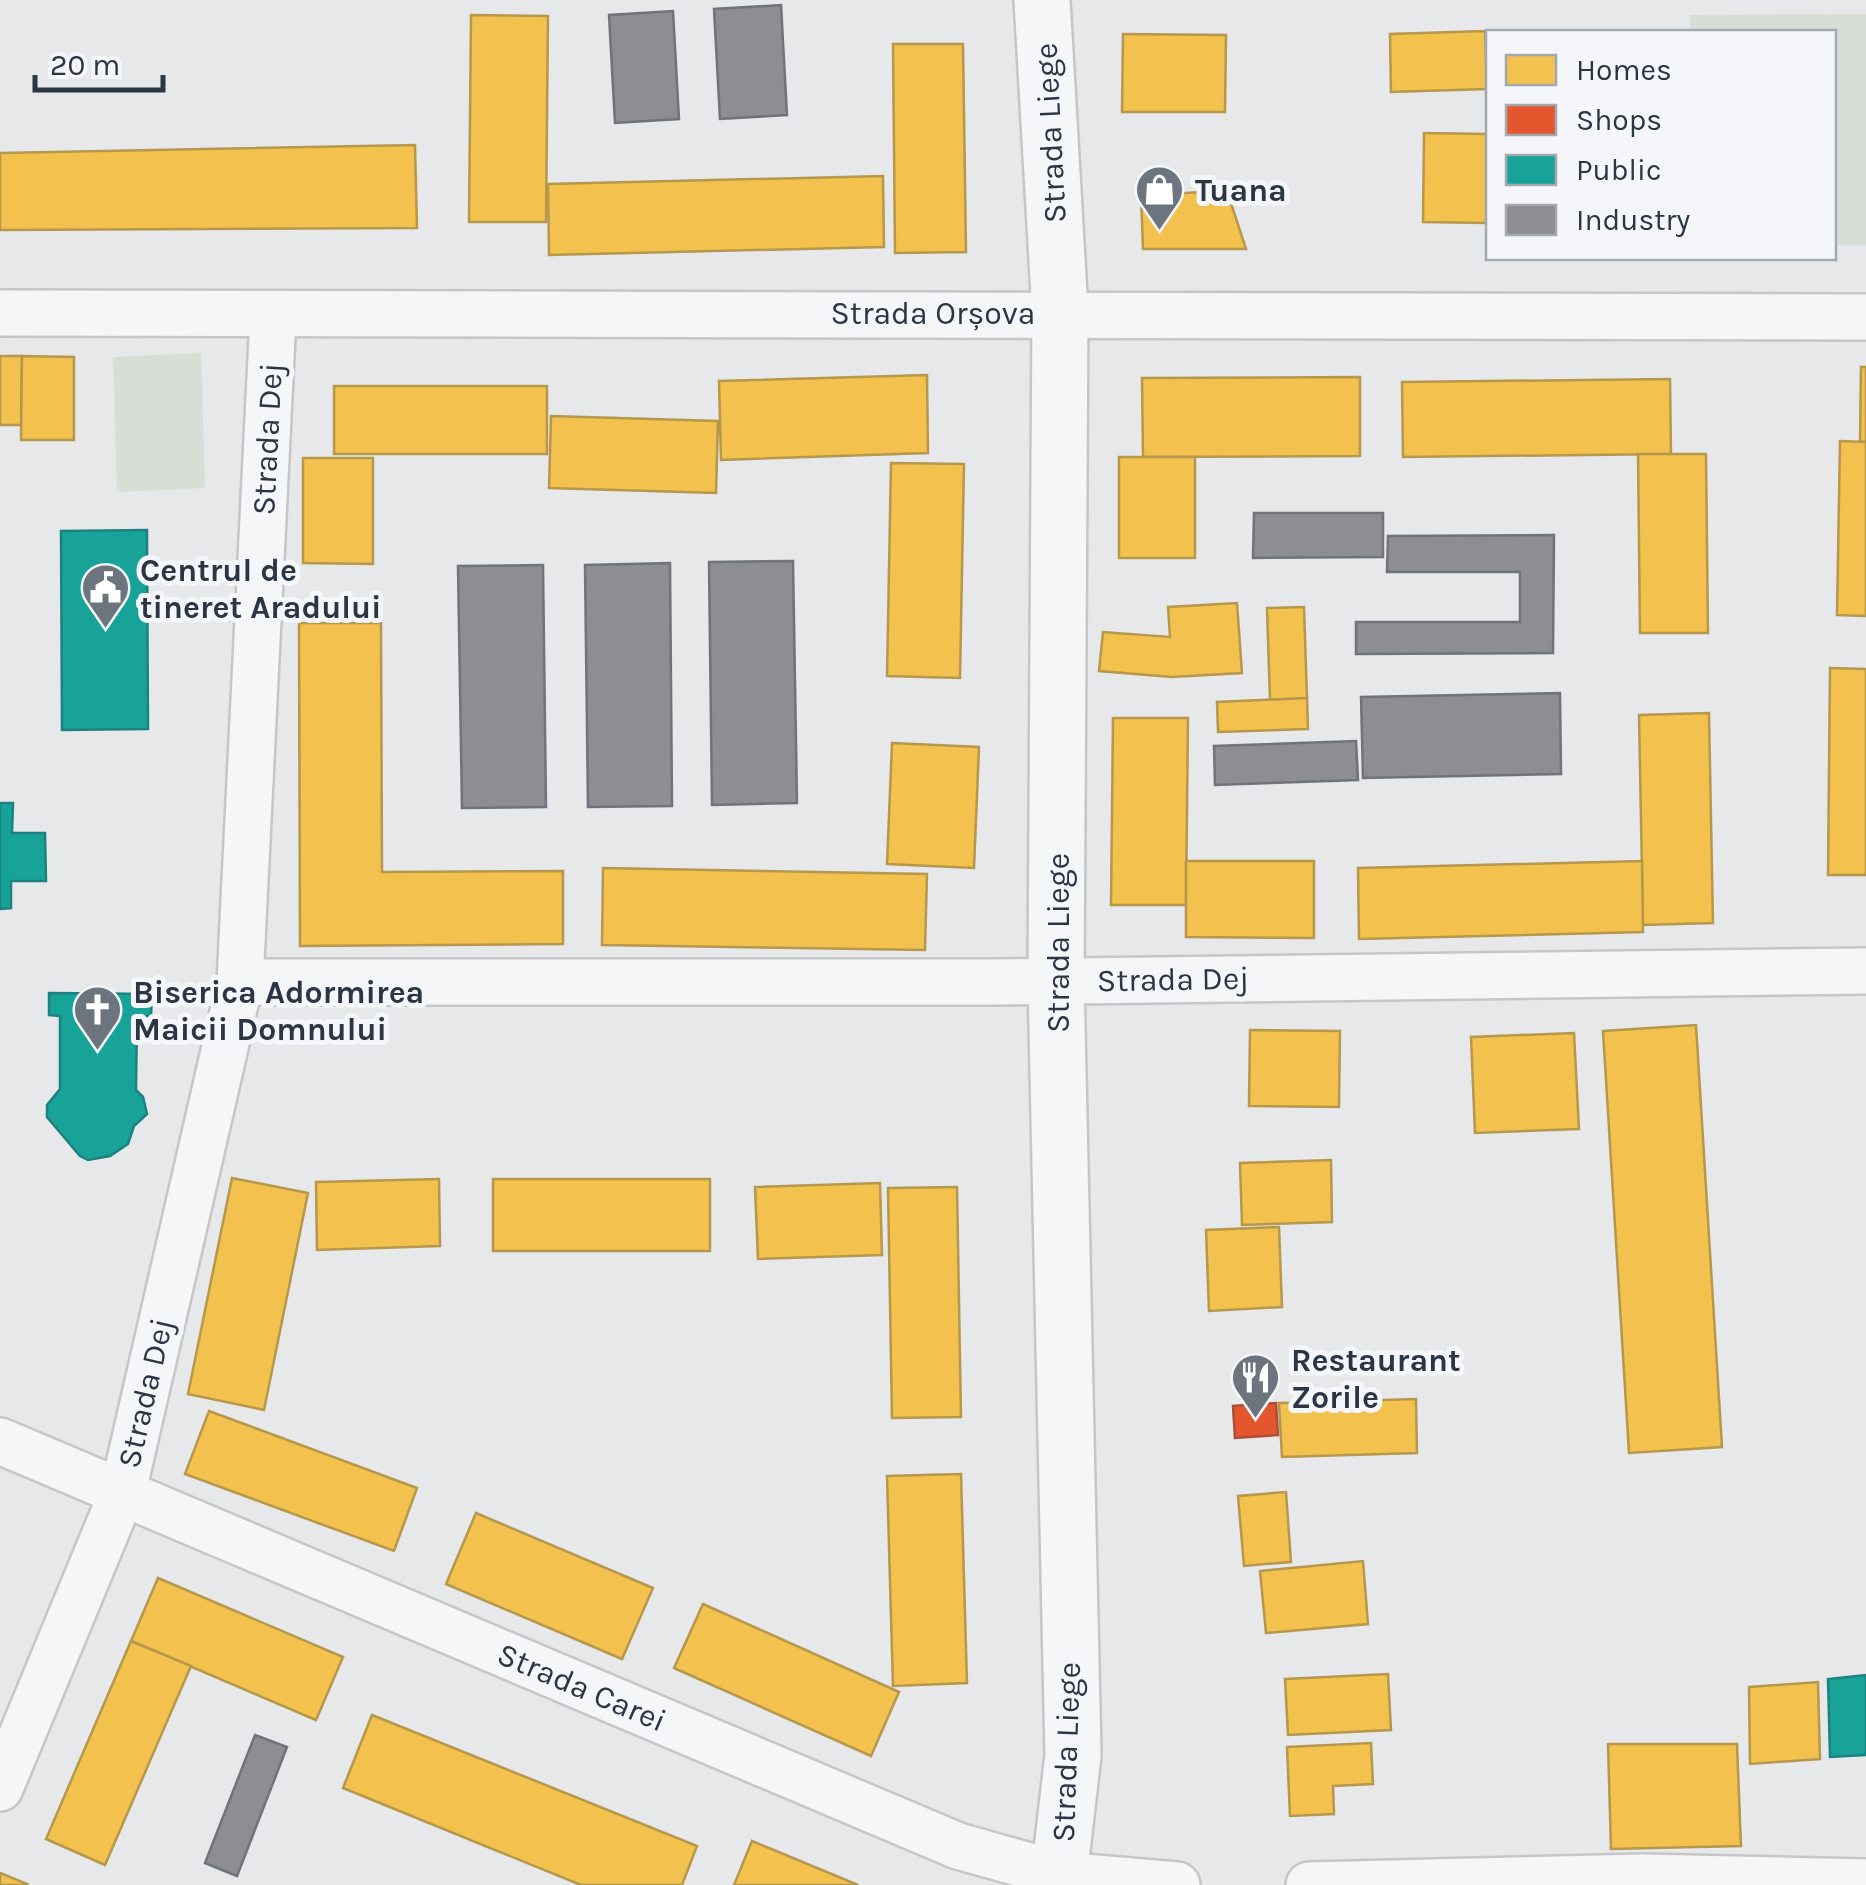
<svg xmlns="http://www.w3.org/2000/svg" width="1866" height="1885" viewBox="0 0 1866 1885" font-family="Karla,sans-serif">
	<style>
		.green { fill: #d7ded6 }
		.homes { fill: #f2c14e; stroke: #b6974b; stroke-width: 2.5 }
		.shops { fill: #e4572e; stroke: #ac4d35; stroke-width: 2.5 }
		.public { fill: #17a398; stroke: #1d827f; stroke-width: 2.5 }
		.industry { fill: #8d8d92; stroke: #70737b; stroke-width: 2.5 }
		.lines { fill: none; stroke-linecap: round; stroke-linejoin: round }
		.minor-casing { stroke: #c4c6c8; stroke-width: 50 }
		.tertiary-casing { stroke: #c4c6c8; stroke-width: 60 }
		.minor { stroke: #f5f6f7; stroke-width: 45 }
		.tertiary { stroke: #f5f6f7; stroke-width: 55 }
		.labels { text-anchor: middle; stroke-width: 10; stroke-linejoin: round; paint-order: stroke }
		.street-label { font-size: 32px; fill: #2b3544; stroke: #f4f6f9 }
		.poi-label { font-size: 32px; font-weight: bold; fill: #2b3544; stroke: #f4f6f9; text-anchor: start }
	</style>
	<rect width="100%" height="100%" fill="#e6e8ea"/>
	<!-- green -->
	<g class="green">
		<path d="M 1866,14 L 1866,245 L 1834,245 L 1834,32 L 1690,32 L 1690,15 Z"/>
		<path d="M 201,353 L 205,488 L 117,492 L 113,357 Z"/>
	</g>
	<!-- homes -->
	<g class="homes">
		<path d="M 471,15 L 548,16 L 546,222 L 469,222 Z"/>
		<path d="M 1485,31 L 1487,89 L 1391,92 L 1390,34 Z"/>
		<path d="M 1123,34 L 1226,35 L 1225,112 L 1122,112 Z"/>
		<path d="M 893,44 L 963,44 L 966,252 L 895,253 Z"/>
		<path d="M 1424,133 L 1488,134 L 1487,223 L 1423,222 Z"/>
		<path d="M 415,145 L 417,228 L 0,230 L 0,153 Z"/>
		<path d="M 883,176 L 884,247 L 549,255 L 548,184 Z"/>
		<path d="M 1227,191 L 1246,249 L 1143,249 L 1141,195 Z"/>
		<path d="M 0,356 L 22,356 L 21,425 L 0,425 Z"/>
		<path d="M 22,356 L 74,357 L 74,440 L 21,440 Z"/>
		<path d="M 1861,367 L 1866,367 L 1866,442 L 1860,442 Z"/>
		<path d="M 927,375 L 928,453 L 721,460 L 719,381 Z"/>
		<path d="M 1360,377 L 1360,456 L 1143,457 L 1142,378 Z"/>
		<path d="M 1670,379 L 1671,454 L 1403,457 L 1402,382 Z"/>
		<rect x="334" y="386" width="213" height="68"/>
		<path d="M 551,416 L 718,421 L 716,493 L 549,488 Z"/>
		<path d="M 1840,441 L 1866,442 L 1866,616 L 1837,615 Z"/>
		<path d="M 1638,454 L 1706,454 L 1708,633 L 1640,633 Z"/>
		<rect x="1119" y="457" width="76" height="101"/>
		<path d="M 303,458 L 373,458 L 373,564 L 303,563 Z"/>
		<path d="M 891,463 L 964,464 L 960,678 L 887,676 Z"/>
		<path d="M 1237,603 L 1242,673 L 1172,677 L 1099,671 L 1103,632 L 1170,637 L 1168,607 Z"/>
		<path d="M 1304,607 L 1307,698 L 1270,700 L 1267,608 Z"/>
		<path d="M 299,623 L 381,623 L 382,872 L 563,871 L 563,944 L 300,946 Z"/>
		<path d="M 1830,668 L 1866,669 L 1866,875 L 1828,875 Z"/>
		<path d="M 1307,698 L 1308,729 L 1218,732 L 1217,702 Z"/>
		<path d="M 1709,713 L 1713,923 L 1643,925 L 1639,715 Z"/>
		<path d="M 1113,718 L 1188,718 L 1186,905 L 1111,905 Z"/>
		<path d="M 892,743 L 979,747 L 974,868 L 887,864 Z"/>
		<path d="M 1186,861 L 1314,861 L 1314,938 L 1186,937 Z"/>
		<path d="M 1642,861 L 1643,932 L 1359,939 L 1358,868 Z"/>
		<path d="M 603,868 L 927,874 L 925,950 L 602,945 Z"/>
		<path d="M 1696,1025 L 1722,1447 L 1629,1453 L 1603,1031 Z"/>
		<path d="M 1250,1030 L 1340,1031 L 1339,1107 L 1249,1106 Z"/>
		<path d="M 1574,1033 L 1579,1129 L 1475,1133 L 1471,1037 Z"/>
		<path d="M 1331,1160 L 1332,1222 L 1242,1225 L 1240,1163 Z"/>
		<path d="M 232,1178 L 308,1193 L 264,1410 L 188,1394 Z"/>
		<path d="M 439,1179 L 440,1246 L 317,1250 L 316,1182 Z"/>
		<rect x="493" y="1179" width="217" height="72"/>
		<path d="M 880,1183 L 882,1255 L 758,1259 L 755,1187 Z"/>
		<path d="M 957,1187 L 961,1417 L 892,1418 L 888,1188 Z"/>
		<path d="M 1279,1227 L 1282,1307 L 1209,1311 L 1206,1230 Z"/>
		<path d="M 1416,1399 L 1417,1453 L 1282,1457 L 1279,1403 Z"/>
		<path d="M 209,1411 L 417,1488 L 394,1551 L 185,1474 Z"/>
		<path d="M 961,1474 L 967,1683 L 893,1686 L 887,1476 Z"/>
		<path d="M 1286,1492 L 1291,1562 L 1244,1566 L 1238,1496 Z"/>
		<path d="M 476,1513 L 653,1588 L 622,1659 L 446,1584 Z"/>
		<path d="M 1363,1561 L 1368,1624 L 1266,1633 L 1260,1571 Z"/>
		<path d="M 158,1578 L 343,1657 L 316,1720 L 131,1641 Z"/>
		<path d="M 703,1604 L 899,1692 L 871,1756 L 674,1668 Z"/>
		<path d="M 131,1641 L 191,1666 L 105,1865 L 46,1839 Z"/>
		<path d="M 1388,1674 L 1391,1730 L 1288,1735 L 1285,1679 Z"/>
		<path d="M 1818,1682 L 1820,1759 L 1750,1764 L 1749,1687 Z"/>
		<path d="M 372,1715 L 697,1846 L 682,1885 L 581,1885 L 343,1788 Z"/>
		<path d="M 1371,1743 L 1373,1784 L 1333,1786 L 1334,1814 L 1290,1816 L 1287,1747 Z"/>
		<path d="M 1608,1744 L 1737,1744 L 1741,1846 L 1611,1849 Z"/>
		<path d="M 752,1841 L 858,1885 L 734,1885 Z"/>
		<path d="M 0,1873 L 27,1884 L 26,1885 L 0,1885 Z"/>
	</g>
	<!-- shops -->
	<path class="shops" d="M 1276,1403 L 1278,1435 L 1235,1438 L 1233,1406 Z"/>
	<!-- public -->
	<g class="public">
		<path d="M 147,530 L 148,729 L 62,730 L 61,531 Z"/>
		<path d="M 0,803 L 13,803 L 12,833 L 45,833 L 46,881 L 11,881 L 11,908 L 0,909 Z"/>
		<path d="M 49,993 L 152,994 L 151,1016 L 137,1016 L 136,1090 L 143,1097 L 147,1114 L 134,1126 L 128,1144 L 110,1156 L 88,1160 L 80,1156 L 47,1117 L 47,1105 L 60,1089 L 60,1016 L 49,1015 Z"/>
		<path d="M 1866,1675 L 1866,1755 L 1830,1757 L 1828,1679 Z"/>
	</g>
	<!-- industry -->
	<g class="industry">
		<path d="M 781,5 L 787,115 L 720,119 L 714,9 Z"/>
		<path d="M 673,11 L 679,119 L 615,123 L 609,15 Z"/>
		<path d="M 1254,513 L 1383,513 L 1383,557 L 1253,558 Z"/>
		<path d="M 1554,535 L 1553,653 L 1356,654 L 1356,622 L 1520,622 L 1520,572 L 1387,572 L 1388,536 Z"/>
		<path d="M 793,561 L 797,803 L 712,805 L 709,562 Z"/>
		<path d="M 670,563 L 672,806 L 588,807 L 585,565 Z"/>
		<path d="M 543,565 L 546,807 L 462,808 L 458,566 Z"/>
		<path d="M 1560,693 L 1561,774 L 1363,778 L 1361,697 Z"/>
		<path d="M 1356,741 L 1358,780 L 1215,785 L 1214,746 Z"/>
		<path d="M 255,1735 L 287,1747 L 237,1876 L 205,1863 Z"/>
	</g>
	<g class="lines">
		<defs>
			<g id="minor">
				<path d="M 0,313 L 1866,317"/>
				<path d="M 240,982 L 995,982 L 1866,971"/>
				<path d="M 0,1441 L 958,1846 L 1061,1875 L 1177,1885"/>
				<path d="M 0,1788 L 123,1491 L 240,982 L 273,317"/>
				<path d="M 1309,1885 L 1643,1877 L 1866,1882"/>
			</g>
			<path id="tertiary" d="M 1042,0 L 1060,312 L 1056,981 L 1073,1755 L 1058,1885"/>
		</defs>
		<!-- minor casing -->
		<use href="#minor" class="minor-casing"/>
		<!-- tertiary casing -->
		<use href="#tertiary" class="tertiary-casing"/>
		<!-- minor -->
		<use href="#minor" class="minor"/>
		<!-- tertiary -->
		<use href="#tertiary" class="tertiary"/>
	</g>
	<!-- icons -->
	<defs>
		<symbol id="shop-pin" viewBox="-11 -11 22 30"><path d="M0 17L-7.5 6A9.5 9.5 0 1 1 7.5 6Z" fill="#6c747e" stroke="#f4f6f9"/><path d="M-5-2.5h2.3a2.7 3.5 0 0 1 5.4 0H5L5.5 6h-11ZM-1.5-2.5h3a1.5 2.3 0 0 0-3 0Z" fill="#fff"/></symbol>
		<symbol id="civic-pin" viewBox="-11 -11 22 30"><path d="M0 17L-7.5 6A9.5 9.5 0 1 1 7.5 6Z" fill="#6c747e" stroke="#f4f6f9"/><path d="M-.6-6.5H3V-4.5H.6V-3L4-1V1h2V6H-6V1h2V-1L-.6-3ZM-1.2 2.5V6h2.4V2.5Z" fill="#fff"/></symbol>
		<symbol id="church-pin" viewBox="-11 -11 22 30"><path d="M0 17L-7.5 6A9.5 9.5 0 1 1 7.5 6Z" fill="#6c747e" stroke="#f4f6f9"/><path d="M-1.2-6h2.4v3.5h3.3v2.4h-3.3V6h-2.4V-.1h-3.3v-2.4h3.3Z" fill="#fff"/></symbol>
		<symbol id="restaurant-pin" viewBox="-11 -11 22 30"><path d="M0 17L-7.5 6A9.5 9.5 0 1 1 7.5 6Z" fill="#6c747e" stroke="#f4f6f9"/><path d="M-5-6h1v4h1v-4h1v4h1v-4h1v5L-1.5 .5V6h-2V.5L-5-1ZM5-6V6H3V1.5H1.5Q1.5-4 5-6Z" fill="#fff"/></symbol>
	</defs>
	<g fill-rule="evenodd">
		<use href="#shop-pin" x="1132" y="162" width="55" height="75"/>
		<use href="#civic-pin" x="78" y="560" width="55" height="75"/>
		<use href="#church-pin" x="70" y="982" width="55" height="75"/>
		<use href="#restaurant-pin" x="1228" y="1350" width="55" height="75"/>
	</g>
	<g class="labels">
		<!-- street labels -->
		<g class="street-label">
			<text transform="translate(1050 133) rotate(-93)" y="11">Strada Liege</text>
			<text x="933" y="324">Strada Orșova</text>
			<text transform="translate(267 439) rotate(-87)" y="11">Strada Dej</text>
			<text transform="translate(1058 943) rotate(-90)" y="11">Strada Liege</text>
			<text transform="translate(1173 979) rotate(-1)" y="11">Strada Dej</text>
			<text transform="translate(145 1393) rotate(-77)" y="11">Strada Dej</text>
			<text transform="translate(582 1687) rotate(23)" y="11">Strada Carei</text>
			<text transform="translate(1066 1752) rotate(-88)" y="11">Strada Liege</text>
		</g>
		<!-- poi labels -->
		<g class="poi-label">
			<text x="1195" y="201">Tuana</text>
			<text x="140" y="581">Centrul de<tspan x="140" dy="37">tineret Aradului</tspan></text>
			<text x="133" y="1003">Biserica Adormirea<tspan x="133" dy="37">Maicii Domnului</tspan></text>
			<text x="1291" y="1371">Restaurant<tspan x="1291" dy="37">Zorile</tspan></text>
		</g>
	</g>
	<!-- legend -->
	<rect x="1486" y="30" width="350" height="230" fill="#f4f6f9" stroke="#a4a9b1" stroke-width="2.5"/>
	<rect x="1506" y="55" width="50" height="30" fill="#f2c14e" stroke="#a4a9b1" stroke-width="2.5"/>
	<text x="1576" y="80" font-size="30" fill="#2b3544">Homes</text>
	<rect x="1506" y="105" width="50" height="30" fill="#e4572e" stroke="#a4a9b1" stroke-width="2.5"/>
	<text x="1576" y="130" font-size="30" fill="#2b3544">Shops</text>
	<rect x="1506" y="155" width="50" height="30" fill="#17a398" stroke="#a4a9b1" stroke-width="2.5"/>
	<text x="1576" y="180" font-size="30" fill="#2b3544">Public</text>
	<rect x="1506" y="205" width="50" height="30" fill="#8d8d92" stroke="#a4a9b1" stroke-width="2.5"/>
	<text x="1576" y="230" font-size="30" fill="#2b3544">Industry</text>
	<!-- scale -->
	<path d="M35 75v15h128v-15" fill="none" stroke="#2b3544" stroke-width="5"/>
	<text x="50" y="75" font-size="30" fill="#2b3544" stroke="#f4f6f9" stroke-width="8" paint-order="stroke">20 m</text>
</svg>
